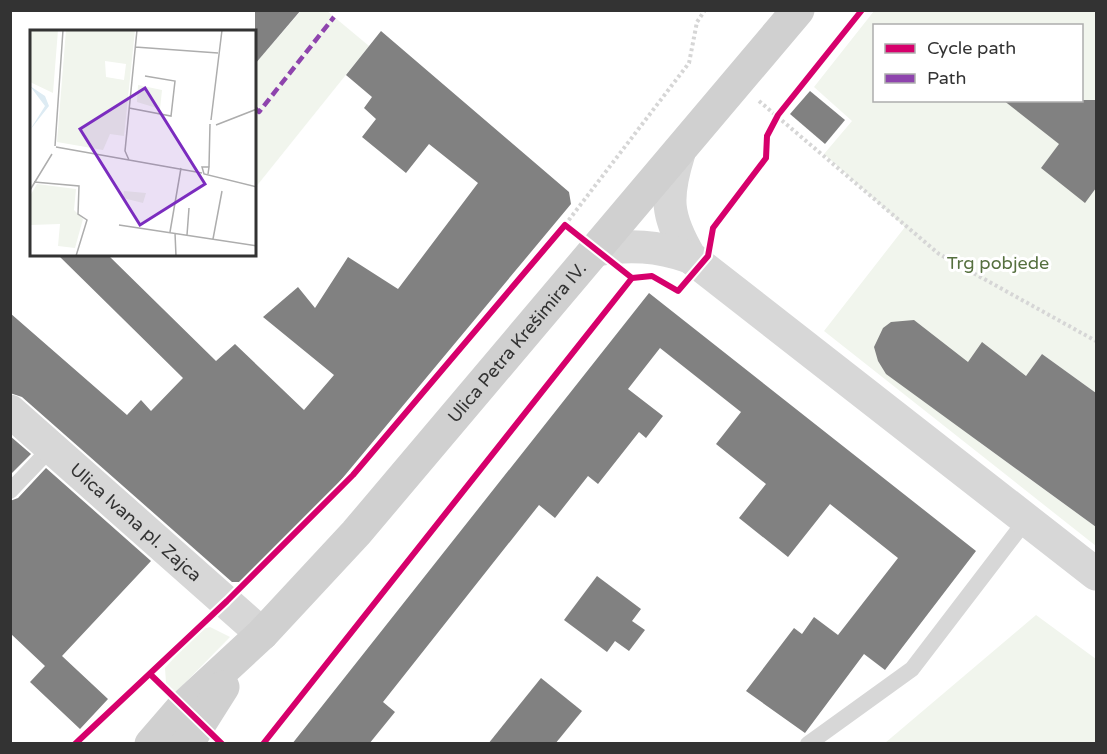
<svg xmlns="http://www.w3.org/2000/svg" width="1107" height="754" viewBox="0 0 1107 754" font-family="'Varela Round',sans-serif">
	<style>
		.green { fill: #f1f5ed; fill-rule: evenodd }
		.building { fill: #818181 }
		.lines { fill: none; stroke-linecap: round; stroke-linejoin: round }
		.path { stroke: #d6d6d6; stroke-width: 4; stroke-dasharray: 3 3; stroke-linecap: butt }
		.lane { stroke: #d7d7d7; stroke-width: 16 }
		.street { stroke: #d7d7d7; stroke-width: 33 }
		.secondary { stroke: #d0d0d0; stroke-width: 33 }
		.quiet { stroke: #8e44ad; stroke-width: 4.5; stroke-dasharray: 9 4.5; stroke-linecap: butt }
		.cycleway-casing { stroke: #fff; stroke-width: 10 }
		.cycleway { stroke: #d6006c; stroke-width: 6 }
		.labels { text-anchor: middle; stroke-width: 6; stroke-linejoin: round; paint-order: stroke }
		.park-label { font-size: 18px; fill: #56703f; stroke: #fff }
		.street-label { font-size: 18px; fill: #333; stroke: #fff }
		.inset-road { fill: none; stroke: #adadad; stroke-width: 1.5 }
		.view { fill: #7b2cbf; fill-opacity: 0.15; stroke: #7b2cbf; stroke-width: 3 }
		.inset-edge { fill: none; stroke: #333; stroke-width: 3 }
	</style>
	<rect width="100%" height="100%" fill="#fff"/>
	<!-- green -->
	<g class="green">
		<path d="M 301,11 L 327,11 L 369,46 L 255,188 L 255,64 Z"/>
		<path d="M 874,11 L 1096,11 L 1096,393 L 1042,354 L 979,442 L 1096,527 L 1096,546 L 824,331 L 905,227 L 824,154 L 852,121 L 814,87 ZM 874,26 L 1082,26 L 1082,100 L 874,100 Z"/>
		<path d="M 1036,615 L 1096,659 L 1096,743 L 885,743 Z"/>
		<path d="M 210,627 L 230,637 L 176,692 L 166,683 L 165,668 L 199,630 Z"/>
	</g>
	<!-- building -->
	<g class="building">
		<path d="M 255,10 L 301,10 L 255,64 Z"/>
		<path d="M 381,31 L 569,192 L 571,204 L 336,486 L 242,582 L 232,582 L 22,397 L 10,393 L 10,313 L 127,415 L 141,400 L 151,411 L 183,378 L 58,255 L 108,255 L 216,361 L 235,344 L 304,410 L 334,375 L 263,317 L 298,287 L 315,308 L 348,257 L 398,289 L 478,183 L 429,144 L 406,173 L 362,137 L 376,119 L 364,108 L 372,97 L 346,75 Z"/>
		<path d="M 810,91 L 845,120 L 825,144 L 790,114 Z"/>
		<path d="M 1003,100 L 1096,100 L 1096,188 L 1085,203 L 1041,168 L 1059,144 Z"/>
		<path d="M 649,293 L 976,551 L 885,670 L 864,654 L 805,733 L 746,691 L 794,628 L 802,634 L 814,617 L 838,635 L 898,558 L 830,504 L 788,557 L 739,518 L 766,484 L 716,444 L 741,412 L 660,348 L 628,389 L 663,416 L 646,438 L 639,432 L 598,484 L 588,476 L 555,518 L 539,505 L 383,702 L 395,712 L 369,744 L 292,744 Z"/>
		<path d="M 914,320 L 968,362 L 982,342 L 1026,376 L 1042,354 L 1096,393 L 1096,527 L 886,374 L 878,361 L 874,347 L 883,328 L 891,322 Z"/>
		<path d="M 10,436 L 31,454 L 10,475 Z"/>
		<path d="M 46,468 L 151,561 L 62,656 L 108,699 L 80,729 L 30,682 L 45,666 L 10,633 L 10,501 L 18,498 Z"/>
		<path d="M 597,576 L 641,609 L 632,621 L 645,630 L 629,651 L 615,641 L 607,652 L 564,620 Z"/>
		<path d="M 541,678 L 582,711 L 555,744 L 488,744 Z"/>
	</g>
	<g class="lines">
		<!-- path -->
		<g class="path">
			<path d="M 759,101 L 939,254 L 1096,341"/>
			<path d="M 565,225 L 689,63 L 697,22 L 705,10"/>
		</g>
		<!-- lane -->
		<g class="lane">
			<path d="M 10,491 L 51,448"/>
			<path d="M 808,744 L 912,669 L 1026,520"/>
		</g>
		<!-- street -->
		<g class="street">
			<path d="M 679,153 C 665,198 666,216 690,257 L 1096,574"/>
			<path d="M 596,250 C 630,244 657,246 690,257"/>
			<path id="s1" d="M 10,411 L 262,634"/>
		</g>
		<!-- secondary -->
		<g class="secondary">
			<path id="s2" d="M 151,744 L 183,707 L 262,634 L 356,533 L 798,10"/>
			<path d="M 187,744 L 223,687"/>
		</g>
		<!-- quiet -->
		<path class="quiet" d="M 255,108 L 259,112 L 334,17"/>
		<defs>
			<g id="cycleway">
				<path d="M 150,674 L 222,744"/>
				<path d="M 75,744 L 227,601 L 353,475 L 565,225 L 632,278"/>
				<path d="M 263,744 L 632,278 L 652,276 L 678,291 L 708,256 L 713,228 L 766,158 L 767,136 L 778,115 L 862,10"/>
			</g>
		</defs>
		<!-- cycleway casing -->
		<use href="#cycleway" class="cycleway-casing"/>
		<!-- cycleway -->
		<use href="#cycleway" class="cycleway"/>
	</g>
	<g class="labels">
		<!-- park labels -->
		<g class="park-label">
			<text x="998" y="269">Trg pobjede</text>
		</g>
		<!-- street labels -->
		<g class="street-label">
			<text dy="6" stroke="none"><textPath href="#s2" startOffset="544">Ulica Petra Krešimira IV.</textPath></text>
			<text dy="6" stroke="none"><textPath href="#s1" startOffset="168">Ulica Ivana pl. Zajca</textPath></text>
		</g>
	</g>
	<!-- overview -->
	<g transform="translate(30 30)">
		<rect width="226" height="226" fill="#fff"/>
		<path d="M 0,0 L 28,0 L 23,63 L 0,52 ZM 36,0 L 105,0 L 94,106 L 80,104 L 73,120 L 27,112 ZM 75,31 L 96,34 L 94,50 L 76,47 ZM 108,55 L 132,60 L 130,79 L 107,72 ZM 7,154 L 46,159 L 44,180 L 53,189 L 45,218 L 28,216 L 30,194 L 0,195 L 0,166 ZM 94,161 L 116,163 L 113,173 L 93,168 Z" fill="#f1f5ed" fill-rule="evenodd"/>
		<path d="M 0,56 L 15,66 L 19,76 L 0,100 L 15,76 Z" fill="#ddebf3"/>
		<path class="inset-road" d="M 105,17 L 188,23M 99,78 L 141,86 L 145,51 L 115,46M 181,90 L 192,0M 186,95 L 227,79M 25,116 L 33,0M 26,117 L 172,143M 99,130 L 95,121 L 107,0M 179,137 L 180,94M 178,144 L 179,137 L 172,137 L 174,144 L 227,157M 4,152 L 49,156 L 48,184 L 57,190 L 46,226M 0,160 L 22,124M 89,195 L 227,216M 140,202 L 151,138M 145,203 L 146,226M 157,205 L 159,178M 183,209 L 192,161"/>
		<path class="view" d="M 115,58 L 175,154 L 110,195 L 50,99 Z"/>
		<rect width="226" height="226" class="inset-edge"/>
	</g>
	<!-- border -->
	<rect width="1107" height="754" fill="none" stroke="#333333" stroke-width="24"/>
	<!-- legend -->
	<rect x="873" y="24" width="210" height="78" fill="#ffffff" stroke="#adadad" stroke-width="1.5"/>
	<rect x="885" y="44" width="30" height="9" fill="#d6006c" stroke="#adadad" stroke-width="1.5"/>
	<text x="927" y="54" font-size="18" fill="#333333">Cycle path</text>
	<rect x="885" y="74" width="30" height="9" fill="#8e44ad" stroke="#adadad" stroke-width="1.5"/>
	<text x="927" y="84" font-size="18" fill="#333333">Path</text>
</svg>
